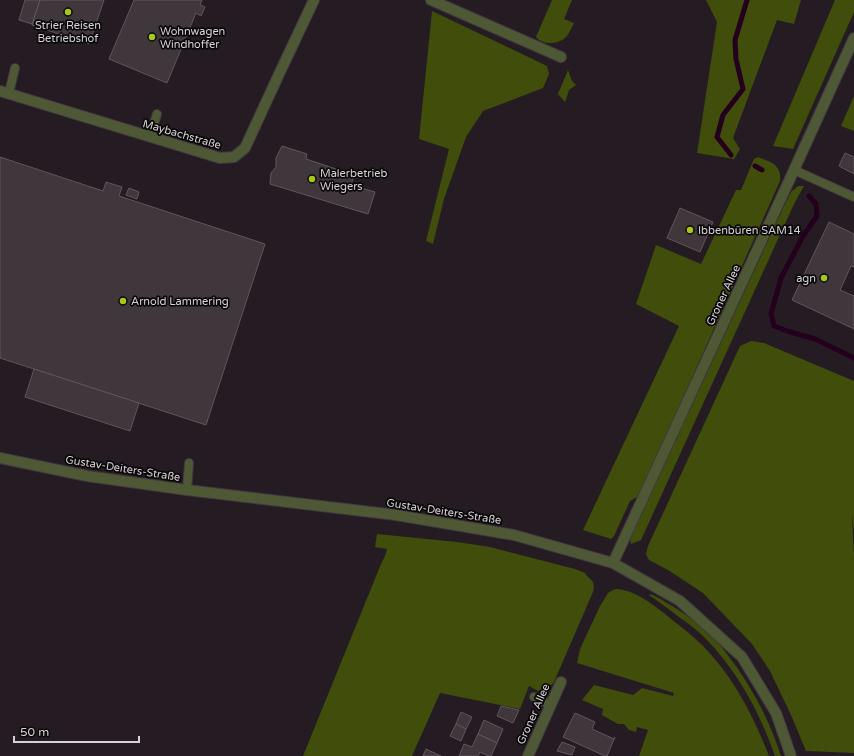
<svg xmlns="http://www.w3.org/2000/svg" width="854" height="756" viewBox="0 0 854 756" font-family="'Varela Round',sans-serif">
	<style>
		.green { fill: #404d0b }
		.lines { fill: none; stroke-linecap: round; stroke-linejoin: round }
		.stream { stroke: #23011d; stroke-width: 5 }
		.building { fill: #3f373c; stroke: #5f565d }
		.service-casing { stroke: #40393f; stroke-width: 10 }
		.minor-casing { stroke: #40393f; stroke-width: 12 }
		.service { stroke: #4f5835; stroke-width: 8 }
		.minor { stroke: #4f5835; stroke-width: 10 }
		.poi-dot { fill: #a8c71c; stroke: #0b080a; stroke-width: 1.5 }
		.labels { text-anchor: middle; stroke-width: 3.5; stroke-linejoin: round; paint-order: stroke }
		.poi-label { font-size: 11px; fill: #d6d1d5; stroke: #0b080a; text-anchor: start }
		.street-label { font-size: 11px; fill: #d6d1d5; stroke: #0b080a }
	</style>
	<rect width="100%" height="100%" fill="#241c22"/>
	<!-- green -->
	<g class="green">
		<path d="M 552,0 L 572,0 L 564,19 L 574,23 C 572,27 569,34 566,37 C 558,45 543,45 536,37 Z"/>
		<path d="M 706,0 L 801,0 L 794,24 L 777,20 L 733,138 L 740,149 L 734,159 L 697,153 L 717,22 Z"/>
		<path d="M 835,0 L 854,0 L 854,12 L 793,149 L 773,146 Z"/>
		<path d="M 432,11 L 547,66 L 549,74 L 543,88 L 483,111 L 466,137 L 444,199 L 433,244 L 426,241 L 449,149 L 419,139 Z"/>
		<path d="M 568,70 L 572,81 L 576,85 L 569,90 L 565,102 L 558,94 Z"/>
		<path d="M 854,96 L 854,131 L 841,126 Z"/>
		<path d="M 758,157 C 771,162 782,165 780,181 L 639,496 L 630,501 L 614,536 L 611,539 L 583,530 L 679,326 L 636,304 L 656,245 L 701,264 L 736,190 L 741,190 L 754,159 Z"/>
		<path d="M 798,186 L 804,186 L 794,204 L 641,540 L 631,544 L 630,539 L 786,202 L 791,192 Z"/>
		<path d="M 751,341 L 764,343 L 854,381 L 854,531 L 852,513 L 854,557 L 854,753 L 806,751 L 791,715 L 770,671 L 752,644 L 703,593 L 668,570 L 649,560 L 646,554 L 648,546 L 740,346 Z"/>
		<path d="M 377,534 L 457,542 L 490,547 L 575,569 L 585,573 C 590,581 596,579 593,592 L 554,682 L 549,688 L 538,691 L 529,686 L 520,709 L 440,693 L 412,756 L 303,756 L 381,564 L 385,556 L 387,549 L 375,547 Z"/>
		<path d="M 617,589 C 634,590 651,603 665,614 C 677,624 690,633 702,645 C 733,676 753,715 769,756 L 639,756 L 648,730 L 637,727 L 636,732 L 629,730 L 624,724 L 618,724 L 602,715 L 603,709 L 582,700 L 594,685 L 633,695 L 642,688 L 673,696 L 674,693 L 577,663 L 580,649 L 600,606 L 608,593 L 613,590 Z"/>
		<path d="M 651,594 C 670,604 688,615 704,629 C 713,636 720,645 727,654 C 751,685 769,719 781,756 L 775,756 C 760,713 737,670 705,638 C 697,630 688,623 679,617 C 669,609 659,602 649,595 Z"/>
	</g>
	<g class="lines">
		<!-- stream -->
		<g class="stream">
			<path d="M 731,155 L 717,137 L 723,115 L 743,89 L 736,59 L 735,40 L 747,0"/>
			<path d="M 755,166 L 762,170"/>
			<path d="M 809,196 L 816,204 L 817,216 L 803,236 L 781,278 L 771,314 L 774,326 L 787,331 L 815,339 L 854,358"/>
		</g>
	</g>
	<!-- building -->
	<g class="building">
		<path d="M 25,0 L 40,0 L 32,24 L 19,20 Z"/>
		<path d="M 40,0 L 104,0 L 89,44 L 32,25 Z"/>
		<path d="M 134,0 L 202,0 L 200,5 L 205,7 L 201,16 L 196,13 L 167,83 L 109,59 Z"/>
		<path d="M 282,146 L 307,154 L 306,159 L 354,175 L 351,185 L 375,192 L 368,214 L 270,184 L 271,173 L 276,167 L 276,158 Z"/>
		<path d="M 845,153 L 854,157 L 854,174 L 839,166 Z"/>
		<path d="M 0,157 L 103,191 L 106,182 L 122,187 L 119,196 L 265,244 L 206,425 L 0,358 Z"/>
		<path d="M 129,188 L 139,192 L 137,199 L 126,195 Z"/>
		<path d="M 680,208 L 713,222 L 700,252 L 667,238 Z"/>
		<path d="M 829,222 L 854,234 L 854,267 L 851,266 L 840,290 L 854,296 L 854,329 L 792,300 Z"/>
		<path d="M 34,369 L 139,403 L 130,431 L 25,397 Z"/>
		<path d="M 501,706 L 519,710 L 513,723 L 497,716 Z"/>
		<path d="M 461,712 L 472,717 L 466,729 L 456,724 Z"/>
		<path d="M 575,713 L 595,722 L 592,729 L 614,739 L 615,737 L 607,756 L 605,756 L 563,737 Z"/>
		<path d="M 484,720 L 503,729 L 497,743 L 478,734 Z"/>
		<path d="M 456,724 L 466,729 L 461,741 L 450,736 Z"/>
		<path d="M 478,734 L 497,743 L 491,756 L 489,756 L 480,752 L 478,756 L 459,756 L 464,744 L 472,747 Z"/>
		<path d="M 562,742 L 575,747 L 572,755 L 557,751 Z"/>
		<path d="M 426,749 L 441,756 L 423,756 Z"/>
	</g>
	<g class="lines">
		<defs>
			<g id="service">
				<path d="M 9,93 L 15,68"/>
				<path d="M 150,137 L 157,114"/>
				<path d="M 794,170 L 854,197"/>
				<path d="M 187,490 L 189,463"/>
				<path d="M 534,697 L 551,705"/>
			</g>
			<g id="minor">
				<path d="M 431,0 L 561,57"/>
				<path d="M 0,91 L 220,158 L 234,157 L 245,148 L 280,72 L 314,0"/>
				<path d="M 0,458 L 87,476 L 187,490 L 396,515 L 514,535 L 613,563 L 680,601 L 742,657 L 776,713 L 791,756"/>
				<path d="M 613,563 L 794,170 L 854,38"/>
				<path d="M 528,756 L 561,682"/>
			</g>
		</defs>
		<!-- service casing -->
		<use href="#service" class="service-casing"/>
		<!-- minor casing -->
		<use href="#minor" class="minor-casing"/>
		<!-- service -->
		<use href="#service" class="service"/>
		<!-- minor -->
		<use href="#minor" class="minor"/>
	</g>
	<!-- markers -->
	<g class="poi-dot">
		<circle cx="68" cy="12" r="4"/>
		<circle cx="152" cy="37" r="4"/>
		<circle cx="312" cy="179" r="4"/>
		<circle cx="690" cy="230" r="4"/>
		<circle cx="824" cy="278" r="4"/>
		<circle cx="123" cy="301" r="4"/>
	</g>
	<g class="labels">
		<!-- poi labels -->
		<g class="poi-label">
			<text x="68" y="29" text-anchor="middle">Strier Reisen<tspan x="68" dy="13">Betriebshof</tspan></text>
			<text x="160" y="35">Wohnwagen<tspan x="160" dy="13">Windhoffer</tspan></text>
			<text x="320" y="177">Malerbetrieb<tspan x="320" dy="13">Wiegers</tspan></text>
			<text x="698" y="234">Ibbenbüren SAM14</text>
			<text x="816" y="282" text-anchor="end">agn</text>
			<text x="131" y="305">Arnold Lammering</text>
		</g>
		<!-- street labels -->
		<g class="street-label">
			<text transform="translate(182 134) rotate(16)" y="4">Maybachstraße</text>
			<text transform="translate(723 295) rotate(-65)" y="4">Groner Allee</text>
			<text transform="translate(123 468) rotate(9)" y="4">Gustav-Deiters-Straße</text>
			<text transform="translate(444 511) rotate(9)" y="4">Gustav-Deiters-Straße</text>
			<text transform="translate(533 714) rotate(-66)" y="4">Groner Allee</text>
		</g>
	</g>
	<!-- scale -->
	<path d="M14 736v6h125v-6" fill="none" stroke="#d6d1d5" stroke-width="2"/>
	<text x="20" y="736" font-size="12" fill="#d6d1d5" stroke="#0b080a" stroke-width="3" paint-order="stroke">50 m</text>
</svg>
